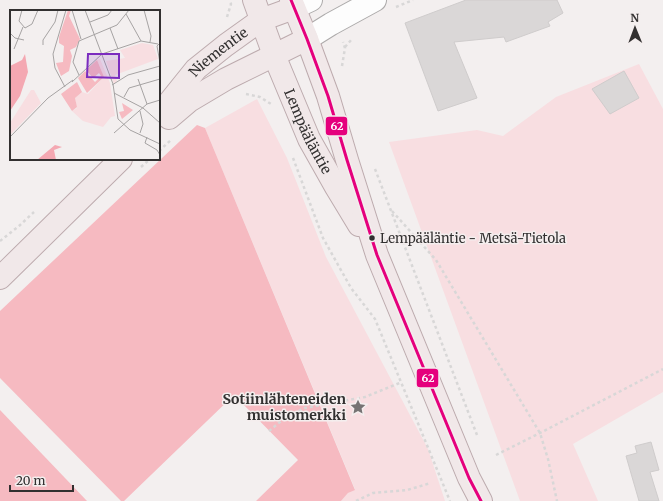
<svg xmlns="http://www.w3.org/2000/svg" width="663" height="501" viewBox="0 0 663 501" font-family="Merriweather,serif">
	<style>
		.green { fill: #f8dee1 }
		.forest { fill: #f6bac1 }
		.building { fill: #dad7d7; stroke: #cfcccc }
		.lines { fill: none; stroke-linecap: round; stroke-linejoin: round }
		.minor-casing { stroke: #adabab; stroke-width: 24 }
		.major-casing { stroke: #bdabae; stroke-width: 24 }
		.path { stroke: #d8d7d7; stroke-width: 2.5; stroke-dasharray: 3 3; stroke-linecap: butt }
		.minor { stroke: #fdfdfd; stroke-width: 22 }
		.major { stroke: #f1e8e9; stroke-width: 22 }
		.bus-1-casing { stroke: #f4eeee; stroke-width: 6 }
		.bus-1 { stroke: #e5007d; stroke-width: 3 }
		.bus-dot { fill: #323030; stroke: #f4eeee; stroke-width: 1.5 }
		.labels { text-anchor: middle; stroke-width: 3; stroke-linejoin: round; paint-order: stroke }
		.bus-label { font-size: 13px; fill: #323030; stroke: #f4eeee; text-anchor: start }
		.street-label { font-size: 14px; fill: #323030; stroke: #f4eeee }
		.poi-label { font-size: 14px; font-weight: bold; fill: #323030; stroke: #f4eeee; text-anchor: end }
		.inset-road { fill: none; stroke: #a6a3a3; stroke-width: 1 }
		.view { fill: #7b2cbf; fill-opacity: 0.15; stroke: #7b2cbf; stroke-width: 2 }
		.inset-edge { fill: none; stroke: #323030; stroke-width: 2 }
		.line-badge { stroke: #f4eeee; stroke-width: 1.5 }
		.badge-label { font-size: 11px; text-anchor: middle; font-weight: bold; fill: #fff }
	</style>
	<rect width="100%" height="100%" fill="#f3efef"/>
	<!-- green -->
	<g class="green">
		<path d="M 639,64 L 663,109 L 663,392 L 573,444 L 598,501 L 520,501 L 389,142 L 477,130 L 503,136 L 556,97 Z"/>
		<path d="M 257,99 L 287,158 L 326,257 L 428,449 L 445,501 L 341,501 L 348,493 L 355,489 L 205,128 Z"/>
	</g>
	<!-- forest -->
	<g class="forest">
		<path d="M 197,125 L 205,128 L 355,490 L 348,493 L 341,501 L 256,501 L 298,460 L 234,395 L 124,501 L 121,501 L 0,378 L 0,311 Z"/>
		<path d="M 0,410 L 87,501 L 0,501 Z"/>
	</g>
	<!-- building -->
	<g class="building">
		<path d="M 466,0 L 557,0 L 563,13 L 548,22 L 550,26 L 506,42 L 504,37 L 454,42 L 477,98 L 438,111 L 405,23 Z"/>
		<path d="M 624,71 L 639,98 L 610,114 L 592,89 Z"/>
		<path d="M 651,442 L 659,470 L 650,472 L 659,501 L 639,501 L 626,456 L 637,453 L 635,446 Z"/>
	</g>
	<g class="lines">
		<defs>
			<g id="minor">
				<path d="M 294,8 L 311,0"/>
				<path d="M 307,39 L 331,24 L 375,0"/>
			</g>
			<g id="major">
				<path id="s1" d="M 254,0 L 274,55 L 309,139 L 336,187 L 359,225"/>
				<path d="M 291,0 L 307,39 L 328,96 L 347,160 L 377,255 L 469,478 L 481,501"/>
				<path id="s2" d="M 159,115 L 196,69 L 226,45 L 261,20 L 294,8"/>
				<path d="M 169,118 L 189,101 L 226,79 L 307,39"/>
				<path d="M 0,278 L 121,159"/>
			</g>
		</defs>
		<!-- minor casing -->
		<use href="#minor" class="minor-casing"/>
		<!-- major casing -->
		<use href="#major" class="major-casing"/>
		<!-- path -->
		<g class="path">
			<path d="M 396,7 L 413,0"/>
			<path d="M 227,17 L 231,4 L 230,0"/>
			<path d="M 345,47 L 352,39"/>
			<path d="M 342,66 L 345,48 L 343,42"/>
			<path d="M 246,94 L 260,97 L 271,104"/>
			<path d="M 159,151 L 172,139"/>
			<path d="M 293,158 L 323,238 L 351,288 L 375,319 L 450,501"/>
			<path d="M 141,167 L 150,159"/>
			<path d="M 375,169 L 477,435"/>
			<path d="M 392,211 L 436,260 L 540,433 L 548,459 L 557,501"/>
			<path d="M 0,241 L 19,226 L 34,212"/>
			<path d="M 269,431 L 286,417 L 305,408 L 365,397 L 402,382"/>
			<path d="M 496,455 L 540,433 L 663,369"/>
			<path d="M 356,501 L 373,493 L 407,490 L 431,483"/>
		</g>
		<!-- minor -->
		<use href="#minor" class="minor"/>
		<!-- major -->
		<use href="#major" class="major"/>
		<defs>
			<path id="bus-1" d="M 291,0 L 307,39 L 328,96 L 347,160 L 377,255 L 469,478 L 481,501"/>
		</defs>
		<!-- bus-1 casing -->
		<use href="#bus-1" class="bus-1-casing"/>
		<!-- bus-1 -->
		<use href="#bus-1" class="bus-1"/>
	</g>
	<!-- icons -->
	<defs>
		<symbol id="sight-bare" viewBox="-9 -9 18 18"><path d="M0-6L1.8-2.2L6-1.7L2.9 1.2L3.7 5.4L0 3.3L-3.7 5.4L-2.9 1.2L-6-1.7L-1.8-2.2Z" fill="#767373" stroke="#f4eeee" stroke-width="2.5" paint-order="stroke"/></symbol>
	</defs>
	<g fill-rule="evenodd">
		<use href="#sight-bare" x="347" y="396" width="22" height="22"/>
	</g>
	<!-- markers -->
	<circle class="bus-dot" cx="372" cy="238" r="3.5"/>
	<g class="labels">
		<!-- bus labels -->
		<g class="bus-label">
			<text x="380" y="243">Lempääläntie - Metsä-Tietola</text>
		</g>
		<!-- street labels -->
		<g class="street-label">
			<text dy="5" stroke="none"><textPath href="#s2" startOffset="87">Niementie</textPath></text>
			<text dy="5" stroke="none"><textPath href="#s1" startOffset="142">Lempääläntie</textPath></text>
		</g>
		<!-- poi labels -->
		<g class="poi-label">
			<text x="346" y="404">Sotiinlähteneiden<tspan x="346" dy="16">muistomerkki</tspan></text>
		</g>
	</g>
	<!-- overview -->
	<g transform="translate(10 10)">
		<rect width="150" height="150" fill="#f3efef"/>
		<path d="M 132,33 L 143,35 L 148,49 L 105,65 L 107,71 L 104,74 L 96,51 L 115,48 L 110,40 ZM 90,49 L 100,73 L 105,106 L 101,107 L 93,117 L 73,111 L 62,101 L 67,98 L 65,88 L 72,82 L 78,84 L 94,67 L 87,50 ZM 21,80 L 24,80 L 31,93 L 0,125 L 0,113 Z" fill="#f8dee1"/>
		<path d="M 58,0 L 61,0 L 59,6 L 70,29 L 66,37 L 60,40 L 62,46 L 59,61 L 51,66 L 46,53 L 53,52 L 54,36 L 49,33 L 49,27 ZM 87,50 L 94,67 L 77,83 L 68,68 L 75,61 L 85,72 L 91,66 L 89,63 L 83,68 L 76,60 ZM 67,72 L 72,82 L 65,88 L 67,97 L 62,101 L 51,84 ZM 112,93 L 123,100 L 112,109 L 109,102 L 114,101 Z" fill="#f6bac1"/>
		<path d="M 15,44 L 18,62 L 10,86 L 0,101 L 0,56 L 12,50 ZM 45,135 L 52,137 L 44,140 L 46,150 L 27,150 Z" fill="#f4a8b2"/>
		<path class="inset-road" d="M 12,0 L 9,11 L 15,18 L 22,14 L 28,0M 62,0 L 71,29M 75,0 L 103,74 L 108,109 L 120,120 L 150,134M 134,0 L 141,26 L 140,32M 116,4 L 131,31M 80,12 L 98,5 L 102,0M 100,18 L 108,39M 0,23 L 5,28 L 14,30M 150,33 L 147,36 L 150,53M 33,35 L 33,30 L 45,12 L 48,0M 4,39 L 13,17M 92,44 L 131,31 L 148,34M 69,65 L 63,52 L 69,31 L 107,15 L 119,0M 128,69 L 137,94M 62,72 L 92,44M 102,75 L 118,65 L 150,56M 55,77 L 45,58 L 43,44 L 56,0M 104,83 L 133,98 L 150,113M 114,87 L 119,78 L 150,69M 130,101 L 133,114 L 130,123M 104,123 L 137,94 L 150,90M 0,127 L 38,88 L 63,70M 137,127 L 135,133 L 147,140 L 150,145"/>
		<path class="view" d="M 78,44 L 109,44 L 109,68 L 77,67 Z"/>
		<rect width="150" height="150" class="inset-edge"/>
	</g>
	<g class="line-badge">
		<rect x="325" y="116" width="23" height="20" rx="4" fill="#e5007d"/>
		<rect x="416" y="368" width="23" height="20" rx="4" fill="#e5007d"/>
	</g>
	<g class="badge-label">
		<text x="337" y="130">62</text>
		<text x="428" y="382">62</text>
	</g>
	<!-- north arrow -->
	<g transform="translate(635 28) rotate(359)" stroke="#f4eeee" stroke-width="3" paint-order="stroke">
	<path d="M0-3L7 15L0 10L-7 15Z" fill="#323030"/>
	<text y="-6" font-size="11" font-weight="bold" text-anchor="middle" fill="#323030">N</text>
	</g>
	<!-- scale -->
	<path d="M10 485v6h63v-6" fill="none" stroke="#323030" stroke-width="2"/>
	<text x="16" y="485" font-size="12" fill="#323030" stroke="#f4eeee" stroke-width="3" paint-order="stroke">20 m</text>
</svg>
